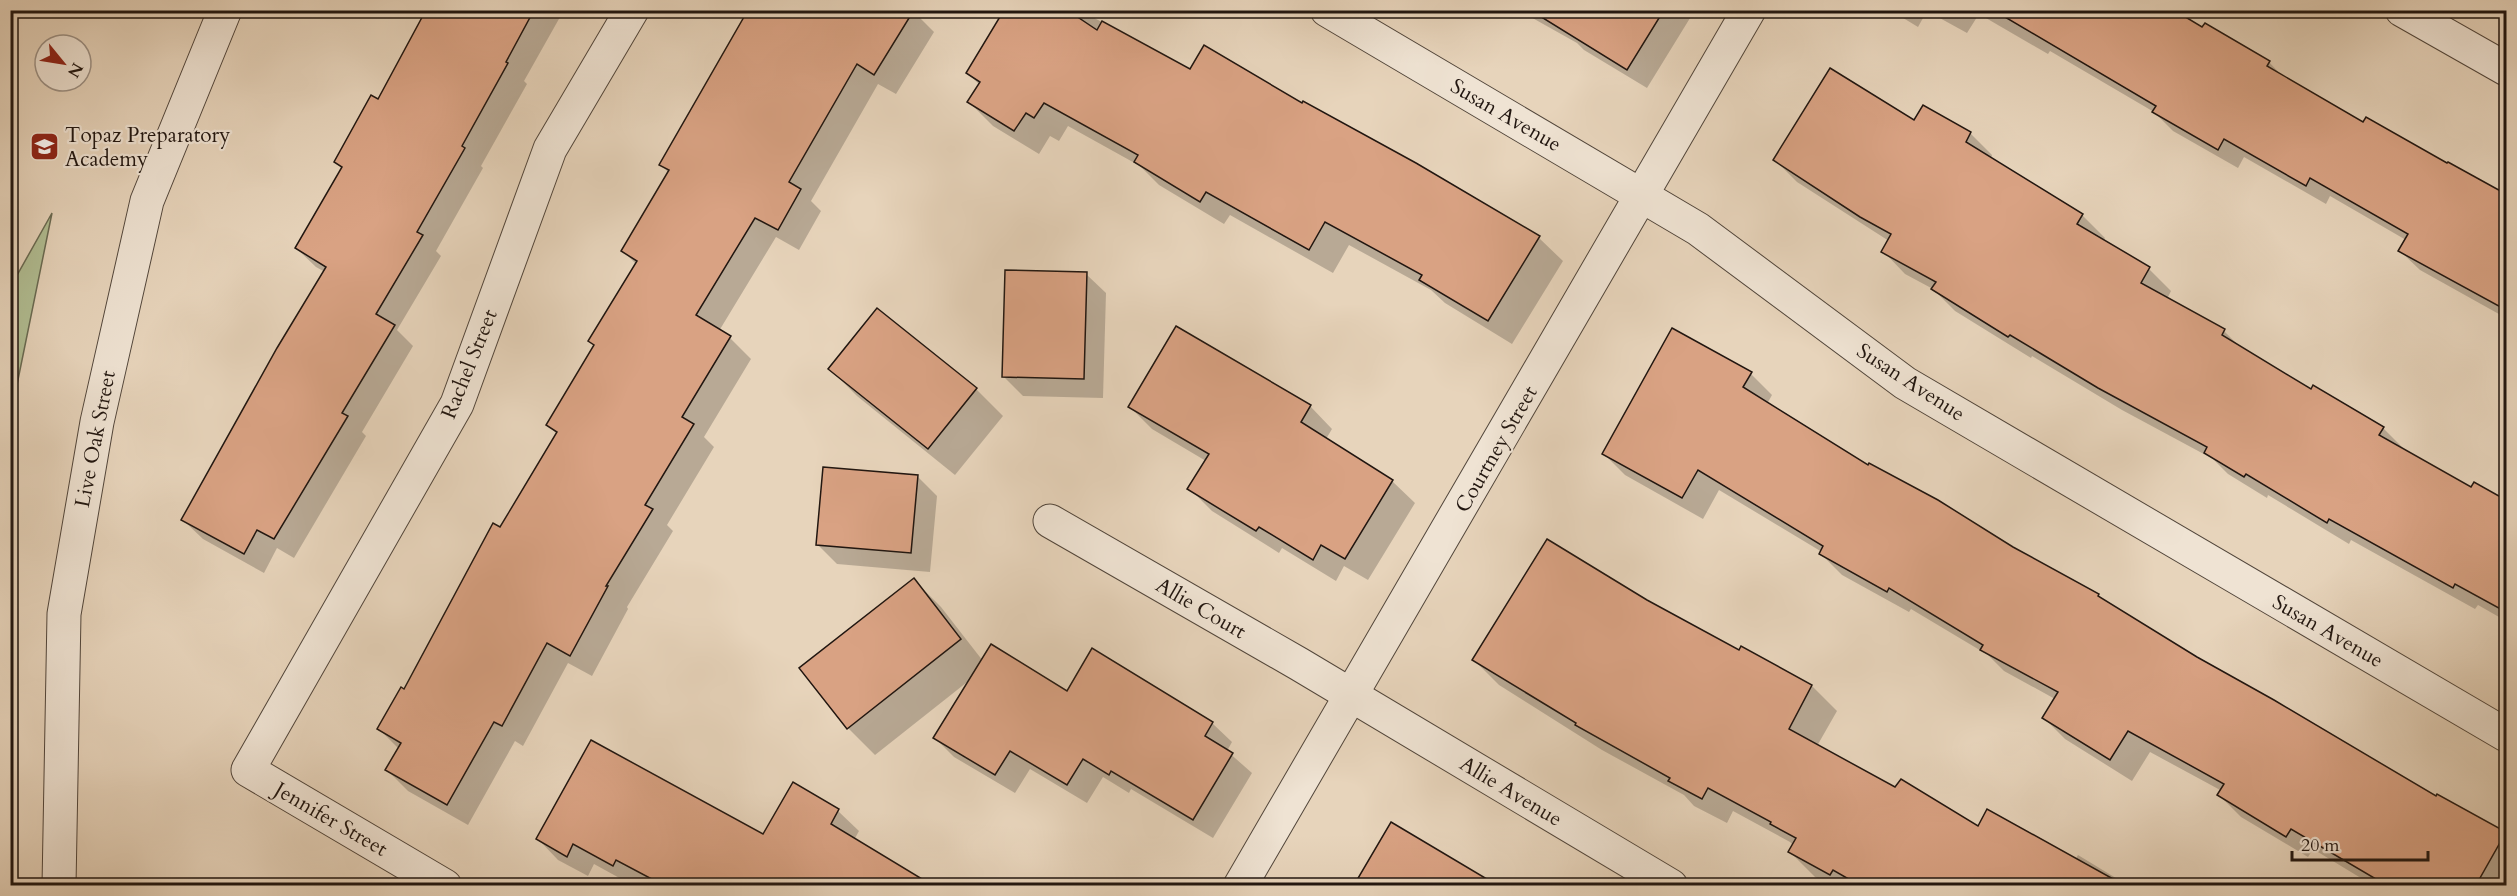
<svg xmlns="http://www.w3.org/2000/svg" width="2517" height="896" viewBox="0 0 2517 896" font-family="Cardo,serif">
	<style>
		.green { fill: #b1be93; stroke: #696a52; stroke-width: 1.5 }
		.shadow { fill: #0003 }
		.building { fill: #d9a283; stroke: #211610; stroke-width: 1.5 }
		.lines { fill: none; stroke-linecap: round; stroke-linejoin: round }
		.minor-casing { stroke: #52463b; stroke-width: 35 }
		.tertiary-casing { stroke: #52463b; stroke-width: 35 }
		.minor { stroke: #efe3d3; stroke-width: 33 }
		.tertiary { stroke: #efe3d3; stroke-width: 33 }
		.labels { text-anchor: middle; stroke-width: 4.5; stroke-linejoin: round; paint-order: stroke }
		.street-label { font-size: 21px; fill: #211610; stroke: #efe3d3 }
		.poi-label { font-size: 21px; fill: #211610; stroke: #efe3d3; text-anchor: start }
	</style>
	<rect width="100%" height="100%" fill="#e7d4bb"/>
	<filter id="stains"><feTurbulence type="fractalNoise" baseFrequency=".00333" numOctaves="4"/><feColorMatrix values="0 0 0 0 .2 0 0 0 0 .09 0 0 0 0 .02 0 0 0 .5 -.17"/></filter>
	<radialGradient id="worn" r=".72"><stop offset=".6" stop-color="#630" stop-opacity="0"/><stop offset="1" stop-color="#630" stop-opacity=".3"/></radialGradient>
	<!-- green -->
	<path class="green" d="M 52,213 L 11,414 L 11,286 Z"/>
	<!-- shadow -->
	<g class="shadow">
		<path d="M 433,10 L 564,10 L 524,81 L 527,84 L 481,166 L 483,168 L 436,251 L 441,256 L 397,330 L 413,346 L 362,432 L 366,436 L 294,558 L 277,548 L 264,573 L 203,539 L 183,520 L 325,272 L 316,267 L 296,248 L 343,169 L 335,162 L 378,101 Z"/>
		<path d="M 912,10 L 934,32 L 896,94 L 878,84 L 811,201 L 821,211 L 799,250 L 776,237 L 719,331 L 730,338 L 751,359 L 704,437 L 714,447 L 667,525 L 673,531 L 627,607 L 628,609 L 592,676 L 568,663 L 523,746 L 515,741 L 468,825 L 408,791 L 387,770 L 399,749 L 379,729 L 404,691 L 557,434 L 548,425 L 595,346 L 636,264 L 623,251 L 669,173 L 661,165 Z"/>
		<path d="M 1006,10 L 1080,10 L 1190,71 L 1302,105 L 1539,238 L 1563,261 L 1512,344 L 1445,303 L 1431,290 L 1349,245 L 1333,273 L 1230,215 L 1224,224 L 1159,185 L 1140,166 L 1068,126 L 1059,141 L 1050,136 L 1039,154 L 993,126 L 969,102 L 980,85 L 967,73 Z"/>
		<path d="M 1518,10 L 1695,10 L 1647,88 L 1584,50 L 1577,43 Z"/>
		<path d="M 1890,10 L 2171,10 L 2269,62 L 2284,78 L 2364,124 L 2367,119 L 2506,196 L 2506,318 L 2420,270 L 2400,251 L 2406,240 L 2330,196 L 2326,204 L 2244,157 L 2238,168 L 2173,131 L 2154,112 L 2050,51 L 2048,54 L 1979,14 L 1967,33 L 1927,11 L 1918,27 Z"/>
		<path d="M 1923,107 L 1970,133 L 1992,155 L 1991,159 L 2083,216 L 2105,238 L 2103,241 L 2149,269 L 2171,291 L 2167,299 L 2224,331 L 2242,349 L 2311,391 L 2383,428 L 2405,450 L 2472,489 L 2474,484 L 2506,502 L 2506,621 L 2478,605 L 2475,609 L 2351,540 L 2349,544 L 2268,495 L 2267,498 L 2228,474 L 2213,459 L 2122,410 L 2032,356 L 2031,358 L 1955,311 L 1933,289 L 1905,274 L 1883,251 L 1889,241 L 1797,182 L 1775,160 L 1915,122 Z"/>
		<path d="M 1086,274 L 1106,293 L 1103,398 L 1023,396 L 1003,376 Z"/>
		<path d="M 830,369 L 976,389 L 1003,416 L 955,475 L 857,396 Z"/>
		<path d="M 1751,374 L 1772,395 L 1767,404 L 1868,467 L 2098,595 L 2105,602 L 2196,658 L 2436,798 L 2505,834 L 2506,886 L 2374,886 L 2313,849 L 2308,857 L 2241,817 L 2219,795 L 2222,791 L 2150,752 L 2132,781 L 2065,739 L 2044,718 L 2055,699 L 2004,671 L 1988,655 L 1911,609 L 1909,612 L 1842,575 L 1821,554 L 1822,552 L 1719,490 L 1703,519 L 1625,475 L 1604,454 Z"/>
		<path d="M 1310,406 L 1332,429 L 1326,439 L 1392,481 L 1415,503 L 1368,580 L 1344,566 L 1336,581 L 1282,548 L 1279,553 L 1212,511 L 1189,488 L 1206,461 L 1152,429 L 1130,407 Z"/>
		<path d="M 917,476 L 937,496 L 930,572 L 837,564 L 818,545 Z"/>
		<path d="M 914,580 L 941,607 L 983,661 L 1067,693 L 1212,723 L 1232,742 L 1227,751 L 1252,773 L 1213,838 L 1131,789 L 1129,793 L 1103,777 L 1087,803 L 1030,769 L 1015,793 L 954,757 L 935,738 L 971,679 L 875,755 L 848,728 Z"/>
		<path d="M 1646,601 L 1740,652 L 1742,648 L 1812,686 L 1837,711 L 1817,746 L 1896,789 L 1979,828 L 2075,860 L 2078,855 L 2129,886 L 1831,886 L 1815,877 L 1790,852 L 1794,846 L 1790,842 L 1733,811 L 1727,823 L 1694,806 L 1684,795 L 1602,750 L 1499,685 L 1474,660 Z"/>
		<path d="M 838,811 L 859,831 L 854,840 L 929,886 L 648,886 L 638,880 L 634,886 L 594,864 L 588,876 L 558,860 L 538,839 L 763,836 Z"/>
		<path d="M 1392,824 L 1491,884 L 1492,881 L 1500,886 L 1356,886 Z"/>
	</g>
	<!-- building -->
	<g class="building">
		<path d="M 426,10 L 534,10 L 506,62 L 508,63 L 462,146 L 465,148 L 417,232 L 423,235 L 376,314 L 395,325 L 342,413 L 348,416 L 274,539 L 257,530 L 244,554 L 181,520 L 277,348 L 326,267 L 295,248 L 342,167 L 334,162 L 371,95 L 378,99 Z"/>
		<path d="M 748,10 L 914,10 L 874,75 L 857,64 L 789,182 L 801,189 L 778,230 L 755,218 L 696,315 L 731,336 L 682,417 L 694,424 L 645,505 L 653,509 L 606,586 L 608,586 L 570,656 L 547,643 L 502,726 L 494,722 L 447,805 L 385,770 L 401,743 L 377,729 L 401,687 L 404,689 L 493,523 L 500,527 L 557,432 L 546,425 L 594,345 L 588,341 L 637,261 L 621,251 L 669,170 L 659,165 Z"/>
		<path d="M 1004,10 L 1067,10 L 1097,30 L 1102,21 L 1190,69 L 1204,45 L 1302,103 L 1303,101 L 1416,163 L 1540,236 L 1488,321 L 1419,280 L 1422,275 L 1325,222 L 1309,250 L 1206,192 L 1200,202 L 1134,162 L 1138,155 L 1044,103 L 1034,118 L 1026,113 L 1014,131 L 967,102 L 980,82 L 966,73 Z"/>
		<path d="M 1530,10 L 1664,10 L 1627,70 Z"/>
		<path d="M 1993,10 L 2174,10 L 2202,27 L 2205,23 L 2270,61 L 2267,66 L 2363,122 L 2366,117 L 2447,163 L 2448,162 L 2506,194 L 2506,310 L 2398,251 L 2408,234 L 2310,178 L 2306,186 L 2224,139 L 2218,150 L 2152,112 L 2156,106 Z"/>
		<path d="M 1830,68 L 1914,120 L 1923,105 L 1971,132 L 1966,142 L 2083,214 L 2077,224 L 2150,267 L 2141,283 L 2225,329 L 2222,335 L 2311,389 L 2313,385 L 2384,427 L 2379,435 L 2471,487 L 2474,482 L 2506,500 L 2506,612 L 2455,584 L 2453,588 L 2329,519 L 2327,523 L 2246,474 L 2244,477 L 2204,453 L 2207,447 L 2098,388 L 2010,335 L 2008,337 L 1931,289 L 1936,282 L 1881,252 L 1891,234 L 1860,217 L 1773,160 Z"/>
		<path d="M 1005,270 L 1087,272 L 1084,379 L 1002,377 Z"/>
		<path d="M 877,308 L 977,388 L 928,449 L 828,369 Z"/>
		<path d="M 1176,326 L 1311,405 L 1301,422 L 1393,480 L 1345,559 L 1321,545 L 1313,560 L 1259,527 L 1256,531 L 1187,489 L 1209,454 L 1128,407 Z"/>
		<path d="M 1672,328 L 1752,372 L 1743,387 L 1868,465 L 1869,463 L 1938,500 L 2013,547 L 2099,594 L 2098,596 L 2197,657 L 2274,700 L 2436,796 L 2437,794 L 2506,832 L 2476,885 L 2386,885 L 2291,829 L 2286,837 L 2217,795 L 2224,784 L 2128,731 L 2110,760 L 2042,718 L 2058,692 L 1980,650 L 1983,645 L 1889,588 L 1887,592 L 1819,554 L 1823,546 L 1698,470 L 1682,498 L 1602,454 Z"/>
		<path d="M 823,467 L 918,475 L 911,553 L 816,545 Z"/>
		<path d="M 1547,539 L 1647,600 L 1739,650 L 1741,646 L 1812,685 L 1789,729 L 1895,787 L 1901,779 L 1978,826 L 1987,809 L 2124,885 L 1859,885 L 1833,870 L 1830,875 L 1788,852 L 1796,838 L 1770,824 L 1771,822 L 1708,788 L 1702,799 L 1668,781 L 1670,778 L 1575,725 L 1576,723 L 1472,660 Z"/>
		<path d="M 914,578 L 961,639 L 847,729 L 799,668 Z"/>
		<path d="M 991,644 L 1067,691 L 1092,648 L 1213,722 L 1205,736 L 1233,753 L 1193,820 L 1111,771 L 1109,775 L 1083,759 L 1067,785 L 1010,751 L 995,775 L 933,738 Z"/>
		<path d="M 591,740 L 763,834 L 793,782 L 839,809 L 831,824 L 932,885 L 663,885 L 616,860 L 613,866 L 573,844 L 567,857 L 536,839 Z"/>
		<path d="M 1391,822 L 1497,885 L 1354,885 Z"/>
	</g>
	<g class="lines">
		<defs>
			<g id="minor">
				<path d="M 1327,10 L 1698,229 L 1905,383 L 2506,735"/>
				<path d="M 2402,10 L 2506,69"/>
				<path d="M 1050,521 L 1299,664 L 1671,886"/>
				<path d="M 445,886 L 248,770 L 457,404 L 550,149 L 632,10"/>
				<path d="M 1240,886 L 1749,10"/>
			</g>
			<path id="tertiary" d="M 59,886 L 64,614 L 97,422 L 147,201 L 225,10"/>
		</defs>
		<!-- minor casing -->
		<use href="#minor" class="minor-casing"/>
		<!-- tertiary casing -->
		<use href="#tertiary" class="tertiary-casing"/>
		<!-- minor -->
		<use href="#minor" class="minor"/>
		<!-- tertiary -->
		<use href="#tertiary" class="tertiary"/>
	</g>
	<!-- icons -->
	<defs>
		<symbol id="school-square" viewBox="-11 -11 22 22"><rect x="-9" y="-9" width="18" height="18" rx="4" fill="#8f2418" stroke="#efe3d3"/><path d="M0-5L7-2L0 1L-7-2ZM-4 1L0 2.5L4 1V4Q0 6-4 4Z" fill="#fff"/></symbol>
	</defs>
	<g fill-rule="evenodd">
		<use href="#school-square" x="28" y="130" width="33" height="33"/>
	</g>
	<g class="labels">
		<!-- street labels -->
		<g class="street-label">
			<text transform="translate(1506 115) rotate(30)" y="7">Susan Avenue</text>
			<text transform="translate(469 364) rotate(-68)" y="7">Rachel Street</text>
			<text transform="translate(1911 382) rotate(33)" y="7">Susan Avenue</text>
			<text transform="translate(95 439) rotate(-79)" y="7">Live Oak Street</text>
			<text transform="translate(1496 449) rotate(-60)" y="7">Courtney Street</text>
			<text transform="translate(1201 608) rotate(30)" y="7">Allie Court</text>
			<text transform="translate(2328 631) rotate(30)" y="7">Susan Avenue</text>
			<text transform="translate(1511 791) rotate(31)" y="7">Allie Avenue</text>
			<text transform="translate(331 819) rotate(30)" y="7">Jennifer Street</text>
		</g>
		<!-- poi labels -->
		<g class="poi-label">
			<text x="65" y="142">Topaz Preparatory<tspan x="65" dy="24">Academy</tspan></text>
		</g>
	</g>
	<!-- margin -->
	<rect width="2517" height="896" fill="none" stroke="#e7d4bb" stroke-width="36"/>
	<rect x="12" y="12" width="2493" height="872" fill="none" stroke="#211610" stroke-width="3"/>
	<rect x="18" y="18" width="2481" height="860" fill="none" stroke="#211610" stroke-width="1.5"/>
	<!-- north arrow -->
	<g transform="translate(63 63) rotate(120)"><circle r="28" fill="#efe3d3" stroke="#9d9185" stroke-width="1.5"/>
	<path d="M0-4.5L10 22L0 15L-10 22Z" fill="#8f2418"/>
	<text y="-9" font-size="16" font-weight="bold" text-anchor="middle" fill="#211610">N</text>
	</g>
	<!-- scale -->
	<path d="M2292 851v9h136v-9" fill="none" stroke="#211610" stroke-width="3"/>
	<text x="2301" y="851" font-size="18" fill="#211610" stroke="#efe3d3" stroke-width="4.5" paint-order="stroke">20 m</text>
	<rect width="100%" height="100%" filter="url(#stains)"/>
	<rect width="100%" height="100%" fill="url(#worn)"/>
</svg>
